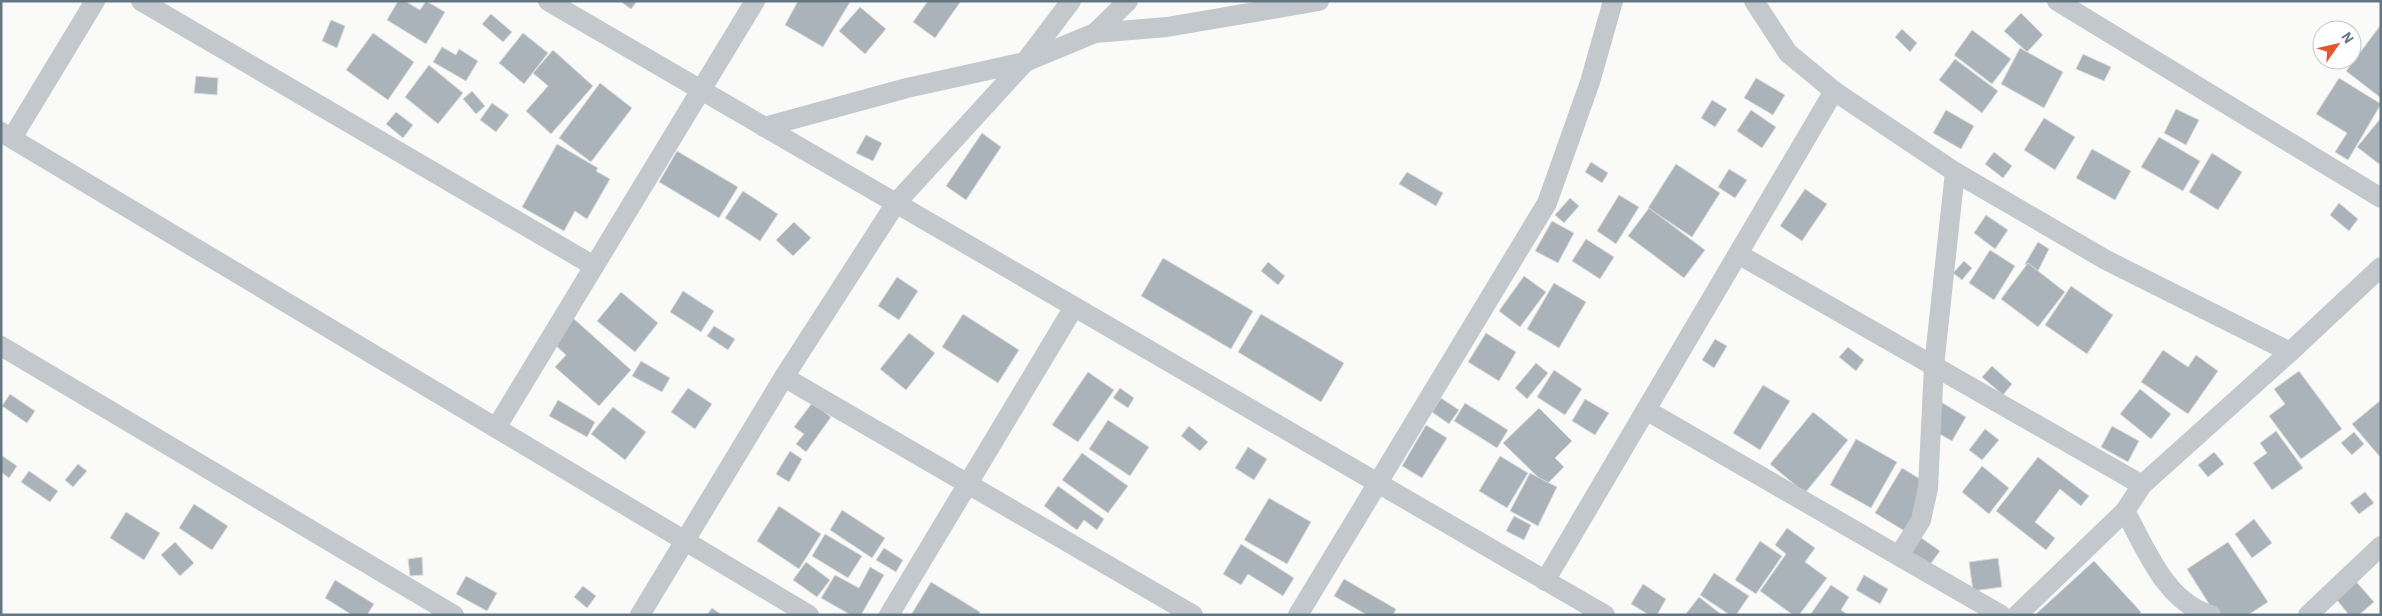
<svg xmlns="http://www.w3.org/2000/svg" width="2382" height="616" viewBox="0 0 2382 616" font-family="'IBM Plex Sans',sans-serif">
	<style>
		.building { fill: #aab3b9; stroke: #dcdcda }
		.lines { fill: none; stroke-linecap: round; stroke-linejoin: round }
		.minor { stroke: #c3c8cc; stroke-width: 20 }
	</style>
	<rect width="100%" height="100%" fill="#fafaf8"/>
	<!-- building -->
	<g class="building">
		<path d="M 398,1 L 405,1 L 420,10 L 426,1 L 445,12 L 426,44 L 387,20 Z"/>
		<path d="M 620,1 L 637,1 L 631,9 Z"/>
		<path d="M 798,1 L 850,2 L 823,47 L 785,25 Z"/>
		<path d="M 928,1 L 961,1 L 935,38 L 913,22 Z"/>
		<path d="M 860,7 L 886,29 L 865,54 L 839,31 Z"/>
		<path d="M 2021,13 L 2043,35 L 2027,52 L 2004,31 Z"/>
		<path d="M 491,14 L 512,32 L 503,42 L 482,24 Z"/>
		<path d="M 331,20 L 345,26 L 337,48 L 322,41 Z"/>
		<path d="M 2380,26 L 2381,27 L 2381,98 L 2346,71 Z"/>
		<path d="M 1902,29 L 1917,43 L 1910,52 L 1895,37 Z"/>
		<path d="M 1972,30 L 2011,59 L 1992,84 L 1954,55 Z"/>
		<path d="M 373,33 L 414,62 L 388,100 L 346,70 Z"/>
		<path d="M 523,33 L 548,53 L 524,84 L 499,63 Z"/>
		<path d="M 442,47 L 456,55 L 459,49 L 478,61 L 466,81 L 433,62 Z"/>
		<path d="M 2020,48 L 2063,72 L 2044,108 L 2001,84 Z"/>
		<path d="M 553,50 L 593,86 L 551,134 L 526,111 L 548,86 L 533,73 Z"/>
		<path d="M 2083,54 L 2111,67 L 2104,81 L 2076,69 Z"/>
		<path d="M 1955,59 L 1998,91 L 1982,113 L 1939,80 Z"/>
		<path d="M 429,65 L 463,93 L 438,124 L 405,97 Z"/>
		<path d="M 196,76 L 218,78 L 217,95 L 194,93 Z"/>
		<path d="M 1756,78 L 1785,95 L 1773,115 L 1744,98 Z"/>
		<path d="M 2339,78 L 2381,104 L 2348,160 L 2335,152 L 2347,133 L 2316,114 Z"/>
		<path d="M 600,83 L 632,108 L 591,162 L 559,138 Z"/>
		<path d="M 472,91 L 485,106 L 476,114 L 463,99 Z"/>
		<path d="M 1712,100 L 1727,109 L 1715,127 L 1701,118 Z"/>
		<path d="M 492,103 L 509,115 L 496,132 L 480,120 Z"/>
		<path d="M 2176,109 L 2199,120 L 2186,145 L 2164,133 Z"/>
		<path d="M 1751,110 L 1776,127 L 1762,148 L 1737,131 Z"/>
		<path d="M 1946,110 L 1974,126 L 1961,149 L 1933,133 Z"/>
		<path d="M 396,112 L 413,125 L 403,138 L 386,124 Z"/>
		<path d="M 2044,118 L 2075,137 L 2055,170 L 2024,150 Z"/>
		<path d="M 2381,118 L 2381,161 L 2379,164 L 2357,147 Z"/>
		<path d="M 982,133 L 1001,147 L 966,200 L 946,186 Z"/>
		<path d="M 866,135 L 882,143 L 873,161 L 856,153 Z"/>
		<path d="M 2159,137 L 2200,161 L 2183,191 L 2141,167 Z"/>
		<path d="M 557,144 L 598,168 L 596,171 L 610,179 L 587,219 L 575,211 L 564,231 L 522,207 Z"/>
		<path d="M 2092,149 L 2131,171 L 2115,200 L 2076,178 Z"/>
		<path d="M 677,151 L 738,187 L 719,218 L 659,182 Z"/>
		<path d="M 1994,152 L 2012,166 L 2003,178 L 1985,164 Z"/>
		<path d="M 2212,153 L 2242,172 L 2218,210 L 2189,192 Z"/>
		<path d="M 1591,162 L 1608,173 L 1602,183 L 1585,172 Z"/>
		<path d="M 1676,164 L 1720,193 L 1692,237 L 1648,208 Z"/>
		<path d="M 1729,169 L 1747,180 L 1735,198 L 1718,187 Z"/>
		<path d="M 1407,172 L 1443,193 L 1436,206 L 1399,184 Z"/>
		<path d="M 1805,189 L 1827,204 L 1802,241 L 1780,226 Z"/>
		<path d="M 743,191 L 778,214 L 760,241 L 725,218 Z"/>
		<path d="M 1619,195 L 1639,207 L 1616,244 L 1597,231 Z"/>
		<path d="M 1570,198 L 1579,206 L 1564,223 L 1555,215 Z"/>
		<path d="M 2339,203 L 2358,219 L 2349,231 L 2330,215 Z"/>
		<path d="M 1649,208 L 1705,250 L 1684,278 L 1628,236 Z"/>
		<path d="M 1986,215 L 2008,230 L 1995,249 L 1974,233 Z"/>
		<path d="M 1552,221 L 1574,233 L 1558,263 L 1535,251 Z"/>
		<path d="M 794,222 L 811,238 L 793,256 L 776,240 Z"/>
		<path d="M 1586,239 L 1614,257 L 1600,279 L 1572,261 Z"/>
		<path d="M 2038,242 L 2049,249 L 2038,271 L 2025,264 Z"/>
		<path d="M 1990,250 L 2015,266 L 1994,300 L 1969,283 Z"/>
		<path d="M 1163,258 L 1253,311 L 1231,349 L 1141,296 Z"/>
		<path d="M 1964,261 L 1972,268 L 1962,280 L 1953,273 Z"/>
		<path d="M 1268,262 L 1285,276 L 1278,285 L 1261,271 Z"/>
		<path d="M 2028,263 L 2065,292 L 2038,327 L 2001,299 Z"/>
		<path d="M 1524,276 L 1546,292 L 1520,327 L 1499,311 Z"/>
		<path d="M 897,277 L 918,291 L 899,320 L 878,306 Z"/>
		<path d="M 1554,283 L 1586,302 L 1559,348 L 1527,329 Z"/>
		<path d="M 2071,286 L 2113,315 L 2087,354 L 2045,325 Z"/>
		<path d="M 683,291 L 714,311 L 701,332 L 670,312 Z"/>
		<path d="M 621,292 L 658,323 L 635,352 L 597,321 Z"/>
		<path d="M 963,314 L 1019,350 L 998,383 L 942,347 Z"/>
		<path d="M 1261,314 L 1344,363 L 1321,402 L 1238,352 Z"/>
		<path d="M 573,318 L 631,370 L 599,406 L 555,367 L 566,355 L 552,342 Z"/>
		<path d="M 714,326 L 735,339 L 728,350 L 707,336 Z"/>
		<path d="M 909,333 L 935,353 L 906,390 L 880,369 Z"/>
		<path d="M 1486,333 L 1516,352 L 1499,381 L 1468,362 Z"/>
		<path d="M 1715,339 L 1727,346 L 1714,368 L 1702,360 Z"/>
		<path d="M 1848,347 L 1864,360 L 1856,371 L 1839,357 Z"/>
		<path d="M 2163,350 L 2188,367 L 2196,355 L 2218,371 L 2188,414 L 2141,382 Z"/>
		<path d="M 641,361 L 670,378 L 662,392 L 632,376 Z"/>
		<path d="M 1536,363 L 1548,373 L 1527,399 L 1515,388 Z"/>
		<path d="M 1992,366 L 2012,384 L 2003,395 L 1982,377 Z"/>
		<path d="M 1554,370 L 1582,389 L 1565,415 L 1537,397 Z"/>
		<path d="M 2299,371 L 2342,429 L 2301,459 L 2269,416 L 2285,404 L 2274,389 Z"/>
		<path d="M 1088,372 L 1114,390 L 1078,442 L 1052,425 Z"/>
		<path d="M 1763,385 L 1790,401 L 1760,450 L 1733,433 Z"/>
		<path d="M 688,388 L 712,404 L 695,429 L 671,412 Z"/>
		<path d="M 1120,388 L 1134,398 L 1128,408 L 1113,398 Z"/>
		<path d="M 2140,389 L 2171,414 L 2151,439 L 2120,414 Z"/>
		<path d="M 10,394 L 35,411 L 27,423 L 2,406 Z"/>
		<path d="M 1441,398 L 1459,410 L 1449,424 L 1432,412 Z"/>
		<path d="M 1585,399 L 1609,413 L 1595,435 L 1572,421 Z"/>
		<path d="M 558,400 L 595,422 L 587,437 L 549,416 Z"/>
		<path d="M 2381,400 L 2381,458 L 2352,424 Z"/>
		<path d="M 1941,402 L 1966,417 L 1952,441 L 1927,427 Z"/>
		<path d="M 812,403 L 831,417 L 806,452 L 796,444 L 804,434 L 794,427 Z"/>
		<path d="M 1465,403 L 1508,430 L 1497,448 L 1454,421 Z"/>
		<path d="M 613,407 L 646,432 L 625,460 L 591,434 Z"/>
		<path d="M 1539,408 L 1572,441 L 1555,458 L 1564,467 L 1546,485 L 1503,443 Z"/>
		<path d="M 1813,412 L 1848,440 L 1805,493 L 1770,464 Z"/>
		<path d="M 1108,420 L 1149,447 L 1130,476 L 1089,449 Z"/>
		<path d="M 1426,425 L 1447,438 L 1422,478 L 1402,466 Z"/>
		<path d="M 1189,426 L 1208,442 L 1200,451 L 1181,436 Z"/>
		<path d="M 2112,426 L 2139,441 L 2128,462 L 2101,447 Z"/>
		<path d="M 1985,429 L 1999,440 L 1982,460 L 1969,450 Z"/>
		<path d="M 2276,431 L 2303,468 L 2272,490 L 2253,463 L 2267,453 L 2260,443 Z"/>
		<path d="M 2354,432 L 2364,444 L 2352,455 L 2341,443 Z"/>
		<path d="M 1856,439 L 1897,462 L 1871,508 L 1830,485 Z"/>
		<path d="M 1248,447 L 1267,459 L 1254,480 L 1235,468 Z"/>
		<path d="M 790,451 L 802,459 L 789,482 L 776,474 Z"/>
		<path d="M 2214,452 L 2224,464 L 2208,477 L 2198,465 Z"/>
		<path d="M 1082,453 L 1128,486 L 1108,513 L 1062,480 Z"/>
		<path d="M 1,455 L 17,466 L 9,478 L 1,472 Z"/>
		<path d="M 1500,456 L 1528,473 L 1507,508 L 1479,491 Z"/>
		<path d="M 2038,457 L 2089,496 L 2081,506 L 2060,489 L 2035,522 L 2055,538 L 2046,550 L 1996,511 Z"/>
		<path d="M 78,464 L 87,471 L 73,487 L 65,480 Z"/>
		<path d="M 1982,466 L 2009,488 L 1989,514 L 1962,492 Z"/>
		<path d="M 1902,468 L 1935,488 L 1908,533 L 1875,513 Z"/>
		<path d="M 29,471 L 58,491 L 50,502 L 21,482 Z"/>
		<path d="M 1530,473 L 1557,487 L 1538,526 L 1510,511 Z"/>
		<path d="M 1058,486 L 1104,519 L 1097,530 L 1084,520 L 1077,530 L 1044,506 Z"/>
		<path d="M 2365,492 L 2374,503 L 2359,514 L 2350,503 Z"/>
		<path d="M 1269,498 L 1311,522 L 1287,564 L 1244,540 Z"/>
		<path d="M 194,504 L 228,526 L 212,550 L 179,528 Z"/>
		<path d="M 779,506 L 821,534 L 799,569 L 757,541 Z"/>
		<path d="M 842,510 L 885,538 L 872,558 L 830,530 Z"/>
		<path d="M 126,512 L 160,533 L 144,560 L 110,538 Z"/>
		<path d="M 1514,516 L 1531,525 L 1524,540 L 1506,531 Z"/>
		<path d="M 2254,519 L 2272,543 L 2252,558 L 2235,534 Z"/>
		<path d="M 1787,528 L 1815,548 L 1805,562 L 1827,578 L 1799,615 L 1793,615 L 1760,591 L 1786,554 L 1775,545 Z"/>
		<path d="M 825,534 L 862,556 L 848,578 L 812,556 Z"/>
		<path d="M 1920,537 L 1940,551 L 1929,566 L 1909,552 Z"/>
		<path d="M 1760,541 L 1782,556 L 1756,594 L 1735,580 Z"/>
		<path d="M 175,542 L 194,563 L 180,576 L 161,555 Z"/>
		<path d="M 2228,542 L 2268,602 L 2248,615 L 2216,615 L 2187,569 Z"/>
		<path d="M 1241,544 L 1294,578 L 1283,596 L 1248,574 L 1241,585 L 1223,574 Z"/>
		<path d="M 884,548 L 903,560 L 896,572 L 876,560 Z"/>
		<path d="M 422,557 L 423,575 L 410,576 L 408,559 Z"/>
		<path d="M 1998,558 L 2002,587 L 1973,591 L 1969,562 Z"/>
		<path d="M 2094,561 L 2141,612 L 2139,615 L 2039,615 L 2037,613 Z"/>
		<path d="M 806,562 L 830,580 L 817,597 L 793,580 Z"/>
		<path d="M 870,567 L 884,575 L 861,615 L 851,615 L 821,598 L 835,575 L 859,588 Z"/>
		<path d="M 1714,573 L 1749,596 L 1736,615 L 1730,615 L 1700,595 Z"/>
		<path d="M 1864,575 L 1888,589 L 1880,604 L 1856,590 Z"/>
		<path d="M 466,576 L 497,593 L 487,611 L 456,594 Z"/>
		<path d="M 2353,578 L 2374,602 L 2359,615 L 2349,615 L 2333,595 Z"/>
		<path d="M 1344,579 L 1396,609 L 1393,615 L 1367,615 L 1334,596 Z"/>
		<path d="M 335,580 L 374,604 L 367,615 L 352,615 L 325,598 Z"/>
		<path d="M 931,582 L 980,612 L 979,615 L 911,615 Z"/>
		<path d="M 1643,584 L 1666,599 L 1657,615 L 1649,615 L 1631,604 Z"/>
		<path d="M 1831,585 L 1849,597 L 1841,610 L 1848,615 L 1810,615 Z"/>
		<path d="M 583,586 L 596,596 L 587,608 L 574,597 Z"/>
		<path d="M 1699,597 L 1722,615 L 1685,615 Z"/>
		<path d="M 712,608 L 722,615 L 707,615 Z"/>
	</g>
	<g class="lines">
		<!-- minor -->
		<g class="minor">
			<path d="M 141,1 L 594,266"/>
			<path d="M 548,1 L 1605,615"/>
			<path d="M 1754,1 L 1788,53 L 1834,91 L 1955,172 L 2106,260 L 2290,352"/>
			<path d="M 2057,1 L 2381,198"/>
			<path d="M 1095,33 L 1128,1"/>
			<path d="M 764,127 L 907,88 L 1025,62 L 1095,33 L 1167,27 L 1319,1"/>
			<path d="M 1,132 L 809,615"/>
			<path d="M 12,138 L 95,1"/>
			<path d="M 1738,254 L 2142,485"/>
			<path d="M 1,346 L 454,615"/>
			<path d="M 784,377 L 1193,615"/>
			<path d="M 1646,410 L 2001,615"/>
			<path d="M 496,428 L 755,1"/>
			<path d="M 2125,511 C 2146,549 2166,603 2211,615"/>
			<path d="M 1899,556 L 1921,520 L 1928,488 L 1934,366 L 1955,172"/>
			<path d="M 1545,581 L 1834,91"/>
			<path d="M 640,615 L 784,377 L 896,203 L 1025,62 L 1071,1"/>
			<path d="M 889,615 L 1074,307"/>
			<path d="M 1298,615 L 1547,203 L 1590,82 L 1613,1"/>
			<path d="M 2017,615 L 2125,511 L 2142,485 L 2290,352 L 2381,267"/>
			<path d="M 2308,615 L 2381,546"/>
		</g>
	</g>
	<!-- border -->
	<rect width="2382" height="616" fill="none" stroke="#657683" stroke-width="5"/>
	<!-- north arrow -->
	<g transform="translate(2337 45) rotate(56)"><circle r="24" fill="#ffffff" stroke="#c1c8cd"/>
	<path d="M0-4L9 19L0 12L-9 19Z" fill="#e4572e"/>
	<text y="-8" font-size="14" font-weight="bold" text-anchor="middle" fill="#657683">N</text>
	</g>
</svg>
